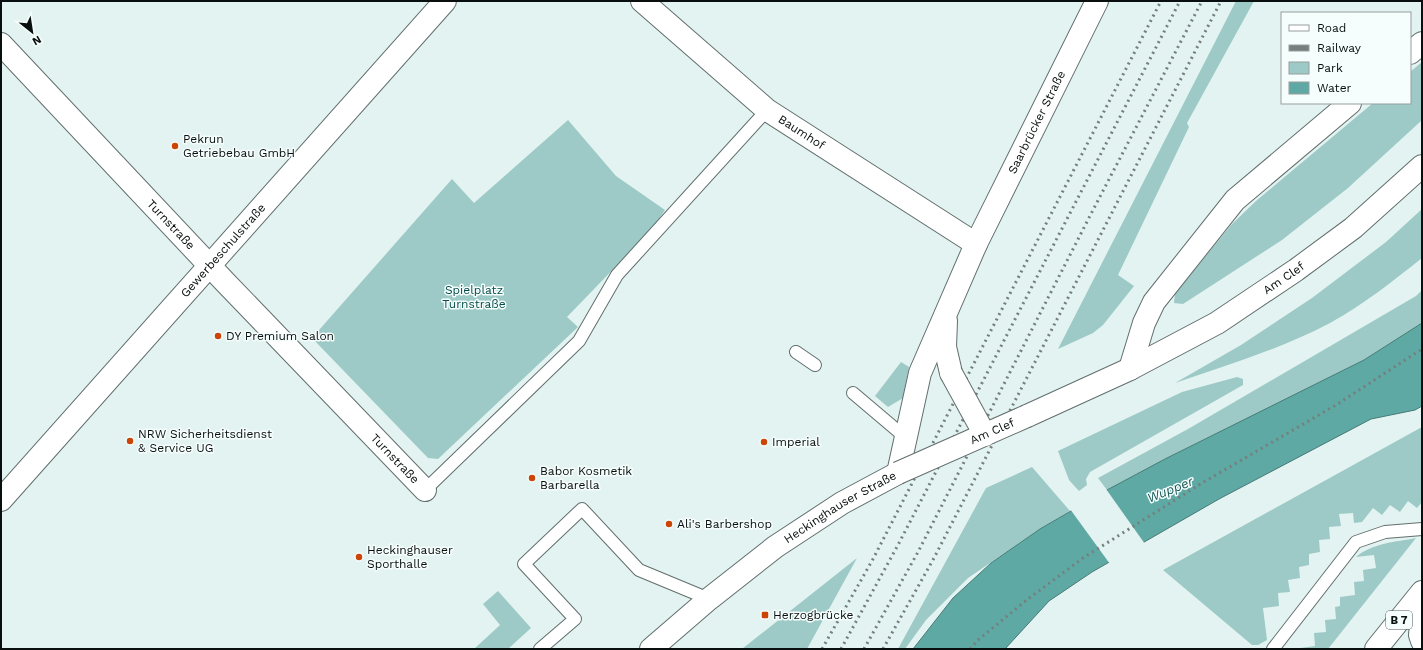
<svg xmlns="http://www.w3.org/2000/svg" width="1423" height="650" viewBox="0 0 1423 650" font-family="'Work Sans',sans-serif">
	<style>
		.green { fill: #9dcac6 }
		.water { fill: #5fa9a4; stroke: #457a77 }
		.pier { fill: #e3f3f1 }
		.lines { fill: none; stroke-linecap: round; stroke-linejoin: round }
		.lane-casing { stroke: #616f6d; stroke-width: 14 }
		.street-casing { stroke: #616f6d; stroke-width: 24 }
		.secondary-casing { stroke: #616f6d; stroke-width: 24 }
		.primary-casing { stroke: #616f6d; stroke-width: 24 }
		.lane { stroke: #fff; stroke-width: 12 }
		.street { stroke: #fff; stroke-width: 22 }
		.secondary { stroke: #fff; stroke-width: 22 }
		.primary { stroke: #fff; stroke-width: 22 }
		.rail { stroke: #747f7e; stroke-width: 3; stroke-dasharray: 2 4; stroke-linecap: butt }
		.street-bridge-casing { stroke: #616f6d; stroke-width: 24; stroke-linecap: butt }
		.secondary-bridge-casing { stroke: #616f6d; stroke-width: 24; stroke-linecap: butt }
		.street-bridge { stroke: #fff; stroke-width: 22 }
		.secondary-bridge { stroke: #fff; stroke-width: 22 }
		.poi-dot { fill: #cb4506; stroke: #f5fefd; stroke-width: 1.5 }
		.labels { text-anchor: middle; stroke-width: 3; stroke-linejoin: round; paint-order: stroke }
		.shield { fill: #f5fefd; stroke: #505656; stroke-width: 1 }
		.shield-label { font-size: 11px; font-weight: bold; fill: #090e0e }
		.street-label { font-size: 12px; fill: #090e0e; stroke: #f5fefd }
		.poi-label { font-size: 12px; fill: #090e0e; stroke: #f5fefd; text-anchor: start }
		.park-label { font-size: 12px; fill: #074c49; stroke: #f5fefd }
		.water-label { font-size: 13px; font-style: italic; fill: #175753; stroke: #f5fefd }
	</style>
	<rect width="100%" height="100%" fill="#e3f3f1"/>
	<!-- green -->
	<g class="green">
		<path d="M 1236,1 L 1254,1 L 1187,123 L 1189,127 L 1118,275 L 1134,286 L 1103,325 L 1093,333 L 1058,349 Z"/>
		<path d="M 1422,62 L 1422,120 L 1421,121 L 1348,188 L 1282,240 L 1183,304 L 1174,303 L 1175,293 L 1232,224 L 1256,201 L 1373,103 L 1410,103 L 1410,72 Z"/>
		<path d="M 568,120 L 616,176 L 665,210 L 652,229 L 567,317 L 578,327 L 438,459 L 428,458 L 312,338 L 452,179 L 474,203 Z"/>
		<path d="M 1422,209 L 1422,258 C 1393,281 1363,305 1330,323 C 1281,349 1227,365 1175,383 L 1241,345 L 1312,298 L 1386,242 Z"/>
		<path d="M 1422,290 L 1422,323 L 1364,360 L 1165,459 L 1107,490 L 1098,478 L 1188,429 L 1416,296 Z"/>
		<path d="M 901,362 L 909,367 L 903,398 L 888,407 L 875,396 Z"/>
		<path d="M 1237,377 L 1243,379 L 1243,385 L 1090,472 L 1086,479 L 1087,485 L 1079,491 L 1069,480 L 1058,451 L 1182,392 Z"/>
		<path d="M 1422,427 L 1422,502 L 1417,508 L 1408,501 L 1400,512 L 1390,505 L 1382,515 L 1373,508 L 1362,522 L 1354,523 L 1353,513 L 1339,514 L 1341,526 L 1329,527 L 1330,539 L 1319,540 L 1320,552 L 1309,554 L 1309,565 L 1299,567 L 1300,578 L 1288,580 L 1290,592 L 1278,593 L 1279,606 L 1263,608 L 1267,640 L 1258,645 L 1252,645 L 1163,570 Z"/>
		<path d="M 1032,467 L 1070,511 L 1040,529 L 968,578 L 926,620 L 905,649 L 898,649 L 986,488 Z"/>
		<path d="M 1416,538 L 1328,649 L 1293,649 L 1315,646 L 1314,633 L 1326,632 L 1325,620 L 1336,619 L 1335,607 L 1340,606 L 1340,597 L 1355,595 L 1354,582 L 1364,581 L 1363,570 L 1376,568 L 1374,555 L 1356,557 C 1372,543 1396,542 1416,538 Z"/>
		<path d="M 857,558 L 807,649 L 742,649 Z"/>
		<path d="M 498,591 L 531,628 L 508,649 L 474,649 L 500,625 L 483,604 Z"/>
	</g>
	<!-- water -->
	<path class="water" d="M 1422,323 L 1422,406 L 1415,410 L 1371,419 L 1219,499 L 1092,572 L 1049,601 L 1005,649 L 913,649 L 953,598 L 991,563 L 1040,529 L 1107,490 L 1165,459 L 1364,360 Z"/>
	<!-- pier -->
	<path class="pier" d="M 1106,489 L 1145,544 L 1110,564 L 1070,509 Z"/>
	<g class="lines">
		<defs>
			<g id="lane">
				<path d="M 796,352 L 815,365"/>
				<path d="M 853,393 L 905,437"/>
				<path d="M 425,490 L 579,341 L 617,275 L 767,110"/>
				<path d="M 540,649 L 575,619 L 524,564 L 582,509 L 639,570 L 709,599"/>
				<path d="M 1273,649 L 1356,542 L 1385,532 L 1422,529"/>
			</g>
			<g id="street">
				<path id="s1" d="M 642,1 L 767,110 L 976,244"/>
				<path id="s2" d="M 1,44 L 225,282 L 425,490"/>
				<path d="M 1410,53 L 1422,43"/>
				<path d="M 946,321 L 945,347 L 951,373"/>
				<path d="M 1130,369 L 1144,323 L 1154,302 L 1235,200 L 1350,103"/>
				<path id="s3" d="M 898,473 L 920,373 L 930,350 L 976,244 L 1097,1"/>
			</g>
			<g id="secondary">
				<path id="s4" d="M 1027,416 L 1130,369 L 1217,323 L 1296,270 L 1353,228 L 1422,166"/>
				<path id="s5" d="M 1,500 L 445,1"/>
				<path id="s6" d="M 651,649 L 709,599 L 775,547 L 842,503 L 898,473"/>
			</g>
			<g id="primary">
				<path d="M 1422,615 L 1420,635 L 1422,641"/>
				<path d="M 1376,649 L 1422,592"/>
			</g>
		</defs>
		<!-- lane casing -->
		<use href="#lane" class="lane-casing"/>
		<!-- street casing -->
		<use href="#street" class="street-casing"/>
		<!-- secondary casing -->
		<use href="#secondary" class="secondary-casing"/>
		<!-- primary casing -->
		<use href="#primary" class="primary-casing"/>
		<!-- lane -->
		<use href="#lane" class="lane"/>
		<!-- street -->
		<use href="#street" class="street"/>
		<!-- secondary -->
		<use href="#secondary" class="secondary"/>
		<!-- primary -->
		<use href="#primary" class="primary"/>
		<!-- rail -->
		<g class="rail">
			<path d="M 822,649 L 873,559 L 1161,1"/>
			<path d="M 841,649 L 898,545 L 1180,1"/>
			<path d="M 864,649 L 918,552 L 1093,210 L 1202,1"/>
			<path d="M 883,649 L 934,558 L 1221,1"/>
			<path d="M 970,649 L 978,640 L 1028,599 L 1083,558 L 1202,483 L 1336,405 L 1422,349"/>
		</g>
		<defs>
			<path id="street-bridge" d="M 951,373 L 985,435"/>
			<g id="secondary-bridge">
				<path id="s7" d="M 898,473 L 1027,416"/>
			</g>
		</defs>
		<!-- street-bridge casing -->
		<use href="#street-bridge" class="street-bridge-casing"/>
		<!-- secondary-bridge casing -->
		<use href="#secondary-bridge" class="secondary-bridge-casing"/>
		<!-- street-bridge -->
		<use href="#street-bridge" class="street-bridge"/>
		<!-- secondary-bridge -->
		<use href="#secondary-bridge" class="secondary-bridge"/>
	</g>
	<!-- markers -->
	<g class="poi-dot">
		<circle cx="175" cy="146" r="4"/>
		<circle cx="218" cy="336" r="4"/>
		<circle cx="130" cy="441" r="4"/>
		<circle cx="764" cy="442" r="4"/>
		<circle cx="532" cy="478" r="4"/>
		<circle cx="669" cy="524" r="4"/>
		<circle cx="359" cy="557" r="4"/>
		<rect x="761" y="611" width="8" height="8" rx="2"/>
	</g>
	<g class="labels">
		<!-- shield labels -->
		<rect class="shield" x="1386" y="611" width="26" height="18" rx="3"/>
		<g class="shield-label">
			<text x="1399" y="624">B 7</text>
		</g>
		<!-- street labels -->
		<g class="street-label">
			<text dy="4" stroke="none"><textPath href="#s3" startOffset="379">Saarbrücker Straße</textPath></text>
			<text dy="4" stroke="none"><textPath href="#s1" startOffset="207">Baumhof</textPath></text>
			<text dy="4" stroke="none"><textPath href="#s2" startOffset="248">Turnstraße</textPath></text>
			<text dy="4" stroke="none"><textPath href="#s5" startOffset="334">Gewerbeschulstraße</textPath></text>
			<text dy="4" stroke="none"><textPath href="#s4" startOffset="292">Am Clef</textPath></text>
			<text dy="4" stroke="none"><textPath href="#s7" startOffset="103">Am Clef</textPath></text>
			<text dy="4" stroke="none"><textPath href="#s2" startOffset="572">Turnstraße</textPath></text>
			<text dy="4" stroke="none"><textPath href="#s6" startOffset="237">Heckinghauser Straße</textPath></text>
		</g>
		<!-- poi labels -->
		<g class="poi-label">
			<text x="183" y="143">Pekrun<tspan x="183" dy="14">Getriebebau GmbH</tspan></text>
			<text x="226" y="340">DY Premium Salon</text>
			<text x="138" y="438">NRW Sicherheitsdienst<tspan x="138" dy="14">&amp; Service UG</tspan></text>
			<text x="772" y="446">Imperial</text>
			<text x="540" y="475">Babor Kosmetik<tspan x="540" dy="14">Barbarella</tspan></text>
			<text x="677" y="528">Ali's Barbershop</text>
			<text x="367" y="554">Heckinghauser<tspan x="367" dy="14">Sporthalle</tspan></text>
			<text x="773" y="619">Herzogbrücke</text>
		</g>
		<!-- park labels -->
		<g class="park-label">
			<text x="474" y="294">Spielplatz<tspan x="474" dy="14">Turnstraße</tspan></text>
		</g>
		<!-- water labels -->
		<g class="water-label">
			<text transform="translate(1170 489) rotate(-22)" y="5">Wupper</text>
		</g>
	</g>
	<!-- border -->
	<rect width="1423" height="650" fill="none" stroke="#090e0e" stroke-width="4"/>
	<!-- legend -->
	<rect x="1281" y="12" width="130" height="92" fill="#f5fefd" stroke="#979e9d"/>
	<rect x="1289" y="25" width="20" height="6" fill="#ffffff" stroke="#979e9d"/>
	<text x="1317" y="32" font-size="12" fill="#090e0e">Road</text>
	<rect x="1289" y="45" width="20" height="6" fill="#747f7e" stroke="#979e9d"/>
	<text x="1317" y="52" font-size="12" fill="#090e0e">Railway</text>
	<rect x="1289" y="62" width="20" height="12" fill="#9dcac6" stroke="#979e9d"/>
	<text x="1317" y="72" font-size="12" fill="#090e0e">Park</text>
	<rect x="1289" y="82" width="20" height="12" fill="#5fa9a4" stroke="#979e9d"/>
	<text x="1317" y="92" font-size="12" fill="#090e0e">Water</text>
	<!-- north arrow -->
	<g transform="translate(32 32) rotate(150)" stroke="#f5fefd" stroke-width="3" paint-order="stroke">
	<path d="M0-3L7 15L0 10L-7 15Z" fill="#090e0e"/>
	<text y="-6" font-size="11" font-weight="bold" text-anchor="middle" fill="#090e0e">N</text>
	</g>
</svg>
